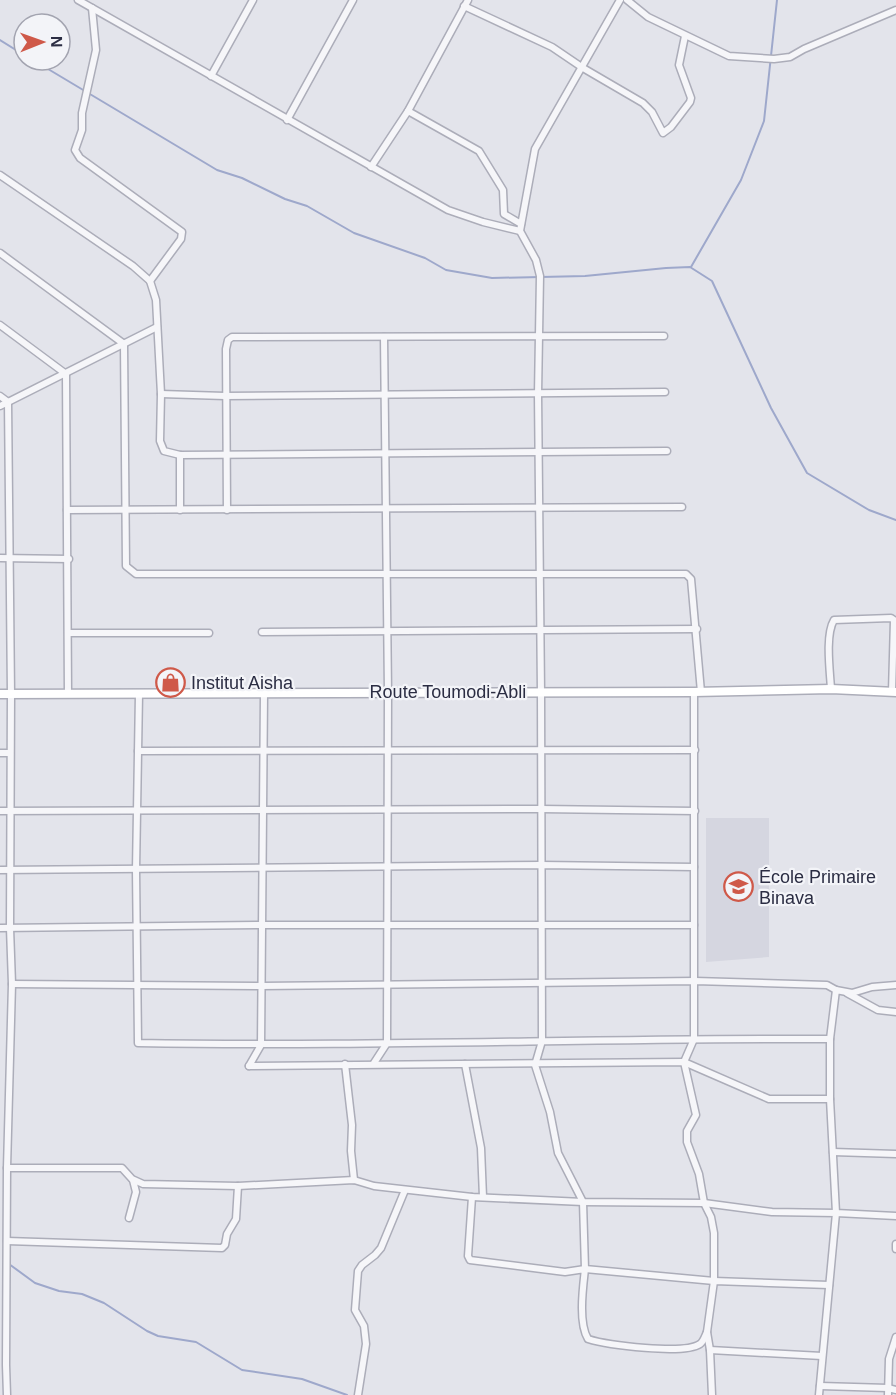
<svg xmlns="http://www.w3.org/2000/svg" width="896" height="1395" viewBox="0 0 896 1395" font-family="Arial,sans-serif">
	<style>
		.built { fill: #d5d6e0 }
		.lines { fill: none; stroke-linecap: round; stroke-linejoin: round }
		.stream { stroke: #9ea8cb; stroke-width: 2 }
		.street-casing { stroke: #acadb9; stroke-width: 9 }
		.secondary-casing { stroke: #acadb9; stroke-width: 11 }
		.street { stroke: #f6f6f9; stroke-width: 6 }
		.secondary { stroke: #fff; stroke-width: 8 }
		.labels { text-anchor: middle; stroke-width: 4.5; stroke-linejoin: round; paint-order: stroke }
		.poi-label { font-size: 18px; fill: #2b2d43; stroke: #f3f4f8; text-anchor: start }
		.street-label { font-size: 18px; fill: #2b2d43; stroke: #f3f4f8 }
	</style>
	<rect width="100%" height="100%" fill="#e3e4eb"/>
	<!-- built -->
	<path class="built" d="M 706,818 L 769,818 L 769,957 L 706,962 Z"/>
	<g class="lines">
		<!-- stream -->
		<g class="stream">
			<path d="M 0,40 L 24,55"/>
			<path d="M 33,60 L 217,170 L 242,178 L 285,199 L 307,206 L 354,233 L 425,258 L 446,270 L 492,278 L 585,276 L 666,268 L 690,267 L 712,281 L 771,408 L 807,473 L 869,510 L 896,520"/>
			<path d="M 691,267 L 741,180 L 764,121 L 777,0"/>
			<path d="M 9,1264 L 35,1283 L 59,1291 L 82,1294 L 104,1303 L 147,1331 L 158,1336 L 196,1342 L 242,1370 L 302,1379 L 347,1395"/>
		</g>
		<defs>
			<g id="street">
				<path d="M 78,0 L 448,210 L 483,222 L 520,231"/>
				<path d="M 620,0 L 535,149 L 520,231 L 536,260 L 540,276 L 538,394 L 541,692 L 542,1041 L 535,1065 L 550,1112 L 558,1153 L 583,1202 L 585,1269 L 714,1281 L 714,1233 L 711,1217 L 704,1203 L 699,1174 L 687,1142 L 687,1131 L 696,1115 L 684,1062 L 694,1039 L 694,692"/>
				<path d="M 627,0 L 648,17 L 729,56 L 774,59 L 790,57 L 804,49 L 896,10"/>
				<path d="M 464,6 L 552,47 L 583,68 L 643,103 L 652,112 L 663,133 L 671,127 L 690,102 L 691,98 L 679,65 L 685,36"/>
				<path d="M 92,8 L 96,50 L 82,113 L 82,130 L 75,150 L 80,158 L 182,232 L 181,239 L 150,281"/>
				<path d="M 211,76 L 253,0"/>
				<path d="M 408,111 L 479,151 L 503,190 L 504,214 L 521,224"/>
				<path d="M 287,120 L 353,0"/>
				<path d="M 371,167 L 408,111 L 468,0"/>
				<path d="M 0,175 L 133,266 L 150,281 L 156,300 L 161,394 L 160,441 L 164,451 L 180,455 L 667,451"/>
				<path d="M 0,253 L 124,344 L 126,566 L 136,574 L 686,574 L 691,579 L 701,692"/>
				<path d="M 0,325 L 66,374 L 68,694"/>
				<path d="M 161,394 L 225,396 L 665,392"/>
				<path d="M 0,396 L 8,402 L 11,694 L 10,928 L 12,984 L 7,1168 L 6,1365 L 7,1395"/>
				<path d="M 0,406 L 157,327"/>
				<path d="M 180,455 L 180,510"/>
				<path d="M 67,510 L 682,507"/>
				<path d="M 227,510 L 226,349 L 228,340 L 232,337 L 664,336"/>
				<path d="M 0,558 L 69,559"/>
				<path d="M 262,632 L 697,629"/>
				<path d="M 69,633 L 209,633"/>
				<path d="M 831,689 C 830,671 825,635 834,620 L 891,618 L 894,620 L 892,692"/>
				<path d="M 139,694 L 136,870 L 138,1043 C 369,1047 599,1038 830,1039"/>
				<path d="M 138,751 L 695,750"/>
				<path d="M 0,753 L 10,753"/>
				<path d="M 0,811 L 541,809 L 695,811"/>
				<path d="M 0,870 L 541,865 L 694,867"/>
				<path d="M 0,928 L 262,925 L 694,925"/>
				<path d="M 12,984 L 262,986 L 695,981 L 827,985 L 836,990"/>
				<path d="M 896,985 L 872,987 L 852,993 L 836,990 L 830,1039 L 830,1099 L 836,1213 L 896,1216"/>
				<path d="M 847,993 L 878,1010 L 896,1012"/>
				<path d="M 374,1063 L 387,1043 L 388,693 L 384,337"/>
				<path d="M 345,1064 L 352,1125 L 351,1151 L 354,1180"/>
				<path d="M 465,1064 L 481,1148 L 483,1197"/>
				<path d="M 249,1066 L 684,1062 L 769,1099 L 830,1099"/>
				<path d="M 249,1066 L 261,1045 L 264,694"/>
				<path d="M 833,1152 L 896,1154"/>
				<path d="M 7,1168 L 122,1168 L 132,1179 L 143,1184 L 238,1186 L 354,1180 L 374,1186 L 472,1197 L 583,1202 L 704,1203 L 772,1212 L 836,1213 L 819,1395"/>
				<path d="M 472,1197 L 468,1256 L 470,1260 L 565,1272 L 585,1269 C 583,1287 578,1323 588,1339 C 607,1345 684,1355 700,1344 C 704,1341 705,1336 707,1332"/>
				<path d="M 129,1218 L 136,1192 L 133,1180"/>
				<path d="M 7,1241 L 222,1248 L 225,1245 L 227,1234 L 236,1219 L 238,1186"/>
				<path d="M 896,1244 L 896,1249"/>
				<path d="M 710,1350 L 822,1356"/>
				<path d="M 820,1386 L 888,1388 L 896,1390"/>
				<path d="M 358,1395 L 366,1344 L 364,1326 L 355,1310 L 358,1271 L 362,1265 L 375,1255 L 381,1248 L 405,1190"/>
				<path d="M 712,1395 L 710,1350 L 707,1332 L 714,1281 L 829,1285"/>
				<path d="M 888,1395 L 889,1359 L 896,1337"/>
			</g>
			<path id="secondary" d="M 0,694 L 694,692 L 831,689 L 896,692"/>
		</defs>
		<!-- street casing -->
		<use href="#street" class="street-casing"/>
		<!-- secondary casing -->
		<use href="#secondary" class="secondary-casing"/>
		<!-- street -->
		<use href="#street" class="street"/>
		<!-- secondary -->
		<use href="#secondary" class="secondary"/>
	</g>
	<!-- icons -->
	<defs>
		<symbol id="shop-ring" viewBox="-11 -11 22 22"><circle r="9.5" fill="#f3f4f8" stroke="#cf5949" stroke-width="1.5"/><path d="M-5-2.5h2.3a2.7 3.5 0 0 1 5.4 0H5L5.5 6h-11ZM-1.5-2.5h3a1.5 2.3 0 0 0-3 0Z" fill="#cf5949"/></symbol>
		<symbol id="school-ring" viewBox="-11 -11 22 22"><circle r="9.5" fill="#f3f4f8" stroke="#cf5949" stroke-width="1.5"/><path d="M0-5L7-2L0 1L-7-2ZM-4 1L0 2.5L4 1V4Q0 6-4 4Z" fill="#cf5949"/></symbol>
	</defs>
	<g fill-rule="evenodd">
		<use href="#shop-ring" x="154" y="666" width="33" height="33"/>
		<use href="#school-ring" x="722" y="870" width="33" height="33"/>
	</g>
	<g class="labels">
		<!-- poi labels -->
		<g class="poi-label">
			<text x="191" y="689">Institut Aisha</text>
			<text x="759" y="883">École Primaire<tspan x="759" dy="21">Binava</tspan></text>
		</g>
		<!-- street labels -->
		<g class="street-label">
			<text x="448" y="698">Route Toumodi-Abli</text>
		</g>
	</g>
	<!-- north arrow -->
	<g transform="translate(42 42) rotate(89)"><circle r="28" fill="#f3f4f8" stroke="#a3a4b0" stroke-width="1.5"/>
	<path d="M0-4.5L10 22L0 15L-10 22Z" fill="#cf5949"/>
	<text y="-9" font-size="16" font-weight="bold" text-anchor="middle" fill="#2b2d43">N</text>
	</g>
</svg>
